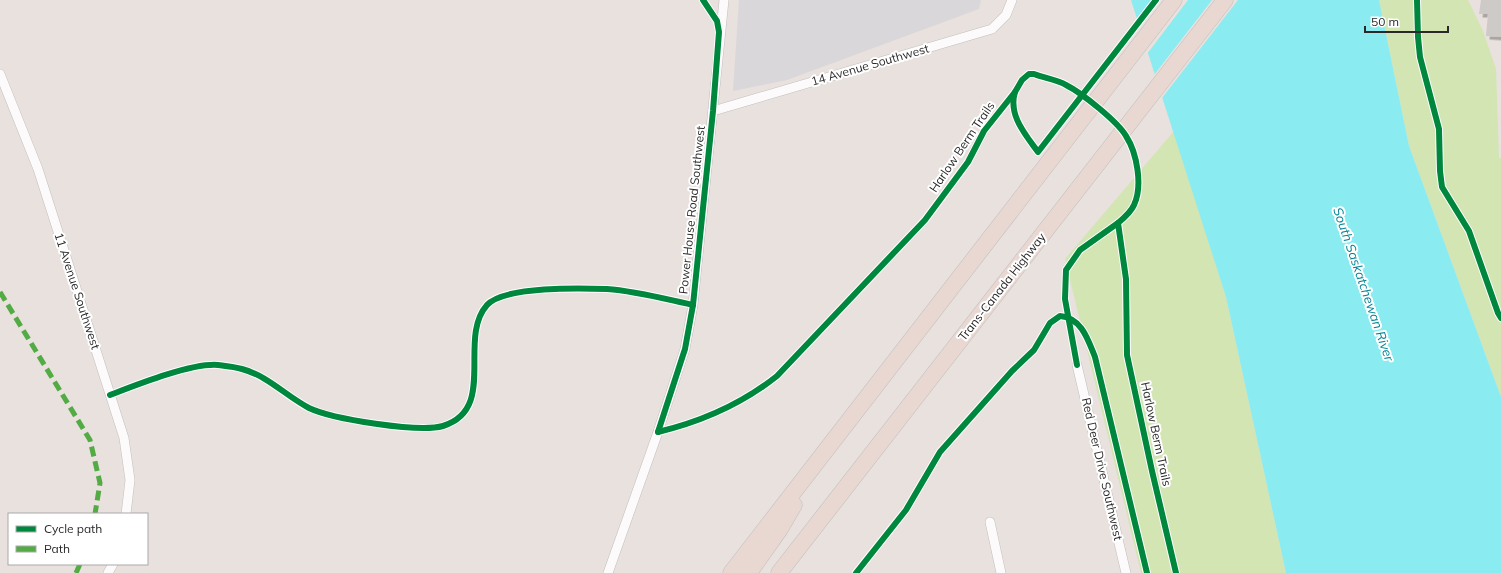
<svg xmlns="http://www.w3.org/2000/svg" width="1501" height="573" viewBox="0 0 1501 573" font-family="Mulish,sans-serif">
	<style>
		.industrial { fill: #dad7da }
		.green { fill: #d3e5b3 }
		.water { fill: #8aecf0 }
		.pier { fill: #e8e1de }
		.building { fill: #cecac7; filter: url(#shadow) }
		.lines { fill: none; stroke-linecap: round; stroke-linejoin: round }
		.lane-casing { stroke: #c1bfc0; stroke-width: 5.5 }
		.street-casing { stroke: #c1bfc0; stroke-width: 10 }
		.highway-casing { stroke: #c0bebc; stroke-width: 17 }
		.lane { stroke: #fcfafa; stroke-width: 4.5 }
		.street { stroke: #fcfafa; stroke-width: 9 }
		.highway { stroke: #e9d8d2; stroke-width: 16 }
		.quiet { stroke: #53ab44; stroke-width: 5; stroke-dasharray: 10 5; stroke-linecap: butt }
		.cycleway-casing { stroke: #fff; stroke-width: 8 }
		.cycleway { stroke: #00873e; stroke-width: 6 }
		.labels { text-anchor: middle; stroke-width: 4; stroke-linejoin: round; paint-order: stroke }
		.street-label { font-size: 12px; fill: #292929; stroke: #fff }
		.water-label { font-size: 13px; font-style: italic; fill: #048294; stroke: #fff }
	</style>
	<defs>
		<filter id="shadow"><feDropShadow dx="3.5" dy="3.5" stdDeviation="0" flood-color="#0004"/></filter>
	</defs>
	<rect width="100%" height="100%" fill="#e8e1de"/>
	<!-- industrial -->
	<path class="industrial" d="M 739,0 L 981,0 L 979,9 L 787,80 L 733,91 Z"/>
	<!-- green -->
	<g class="green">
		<path d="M 1379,0 L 1468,0 L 1483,31 L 1496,69 L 1499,158 L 1501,158 L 1501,397 L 1409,146 Z"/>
		<path d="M 1174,131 L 1226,297 L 1286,573 L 1141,573 L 1065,259 Z"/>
	</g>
	<!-- water -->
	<path class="water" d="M 1131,0 L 1379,0 L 1409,146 L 1501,397 L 1501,573 L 1286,573 L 1226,297 Z"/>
	<!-- pier -->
	<g class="pier">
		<path d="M 1153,0 L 1188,0 L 1147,54 L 1136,21 Z"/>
		<path d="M 1212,0 L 1238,0 L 1162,98 L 1154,75 Z"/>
	</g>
	<!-- building -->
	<path class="building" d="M 1481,0 L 1501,0 L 1501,37 L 1486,36 L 1488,14 L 1479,14 Z"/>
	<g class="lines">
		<defs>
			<path id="lane" d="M 703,0 L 717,21 L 718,27"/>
			<g id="street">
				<path d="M 0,74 L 38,169 L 124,438 L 130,480 L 126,514"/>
				<path d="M 713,111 L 992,29 L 1006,15 L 1012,0"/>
				<path d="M 1077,365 L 1126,573"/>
				<path d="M 990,522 L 1001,573"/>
				<path d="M 108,573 L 113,564"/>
				<path d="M 608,573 L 658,432 L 685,349 L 693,305 L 724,0"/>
			</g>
			<g id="highway">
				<path d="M 731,573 L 1174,0"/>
				<path d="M 749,573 L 780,529 L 794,505"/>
				<path d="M 779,573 L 1225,0"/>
			</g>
		</defs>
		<!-- lane casing -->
		<use href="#lane" class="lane-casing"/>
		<!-- street casing -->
		<use href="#street" class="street-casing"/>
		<!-- highway casing -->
		<use href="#highway" class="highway-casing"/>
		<!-- lane -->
		<use href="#lane" class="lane"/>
		<!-- street -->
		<use href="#street" class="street"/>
		<!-- highway -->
		<use href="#highway" class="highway"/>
		<!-- quiet -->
		<g class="quiet">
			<path d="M 0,292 L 90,440 L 100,483 L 95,514"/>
			<path d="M 76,573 L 80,564"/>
		</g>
		<defs>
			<g id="cycleway">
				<path d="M 1417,0 L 1418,37 L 1420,57 L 1439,129 L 1440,171 L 1442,187 L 1469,231 L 1498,313 L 1501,318"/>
				<path d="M 1015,92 C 1008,115 1025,134 1038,152 L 1156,0"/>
				<path d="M 1077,365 L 1065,299 L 1066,270 L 1080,250 L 1118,223"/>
				<path d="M 110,395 C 136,385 191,363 218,365 C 226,366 235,367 242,369 C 268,376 286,396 309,408 C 332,419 419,433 443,426 C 498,409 457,339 487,305 C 504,286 582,288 607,289 C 636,291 665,299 693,305"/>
				<path d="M 658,432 C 700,422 743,403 777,376 L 925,220 L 968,162 L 984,131 L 1015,92 L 1022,80 L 1029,74 L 1034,74 C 1044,78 1058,80 1066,85 C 1082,93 1118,122 1126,136 C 1137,153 1143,186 1134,205 C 1131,212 1124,218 1118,223 L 1126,279 L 1127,355 L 1152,471 L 1176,573"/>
				<path d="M 658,432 L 685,349 L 693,305 L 713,111 L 719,32 L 717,21 L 703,0"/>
				<path d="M 856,573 L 906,510 L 940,452 L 1012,371 L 1034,350 L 1050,323 L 1060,316 C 1082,318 1088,340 1095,357 L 1147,573"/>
			</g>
		</defs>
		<!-- cycleway casing -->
		<use href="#cycleway" class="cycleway-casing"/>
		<!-- cycleway -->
		<use href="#cycleway" class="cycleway"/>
	</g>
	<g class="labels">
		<!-- street labels -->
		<g class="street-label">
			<text transform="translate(870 65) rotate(-16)" y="4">14 Avenue Southwest</text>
			<text transform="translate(962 147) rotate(-56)" y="4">Harlow Berm Trails</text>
			<text transform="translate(692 210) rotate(-84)" y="4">Power House Road Southwest</text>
			<text transform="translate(1002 287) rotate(-52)" y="4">Trans-Canada Highway</text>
			<text transform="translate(77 291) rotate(72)" y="4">11 Avenue Southwest</text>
			<text transform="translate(1156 434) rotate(78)" y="4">Harlow Berm Trails</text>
			<text transform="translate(1102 469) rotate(77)" y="4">Red Deer Drive Southwest</text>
		</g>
		<!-- water labels -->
		<g class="water-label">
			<text transform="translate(1364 284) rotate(71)" y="5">South Saskatchewan River</text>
		</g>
	</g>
	<!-- legend -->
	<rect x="8" y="513" width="140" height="52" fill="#ffffff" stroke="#a9a9a9"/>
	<rect x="16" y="526" width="20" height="6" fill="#00873e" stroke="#a9a9a9"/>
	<text x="44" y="533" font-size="12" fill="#292929">Cycle path</text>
	<rect x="16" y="546" width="20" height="6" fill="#53ab44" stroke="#a9a9a9"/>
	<text x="44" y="553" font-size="12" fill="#292929">Path</text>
	<!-- scale -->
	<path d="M1365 26v6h83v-6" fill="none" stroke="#292929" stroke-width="2"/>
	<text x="1371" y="26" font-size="12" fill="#292929" stroke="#ffffff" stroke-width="3" paint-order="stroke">50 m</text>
</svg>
